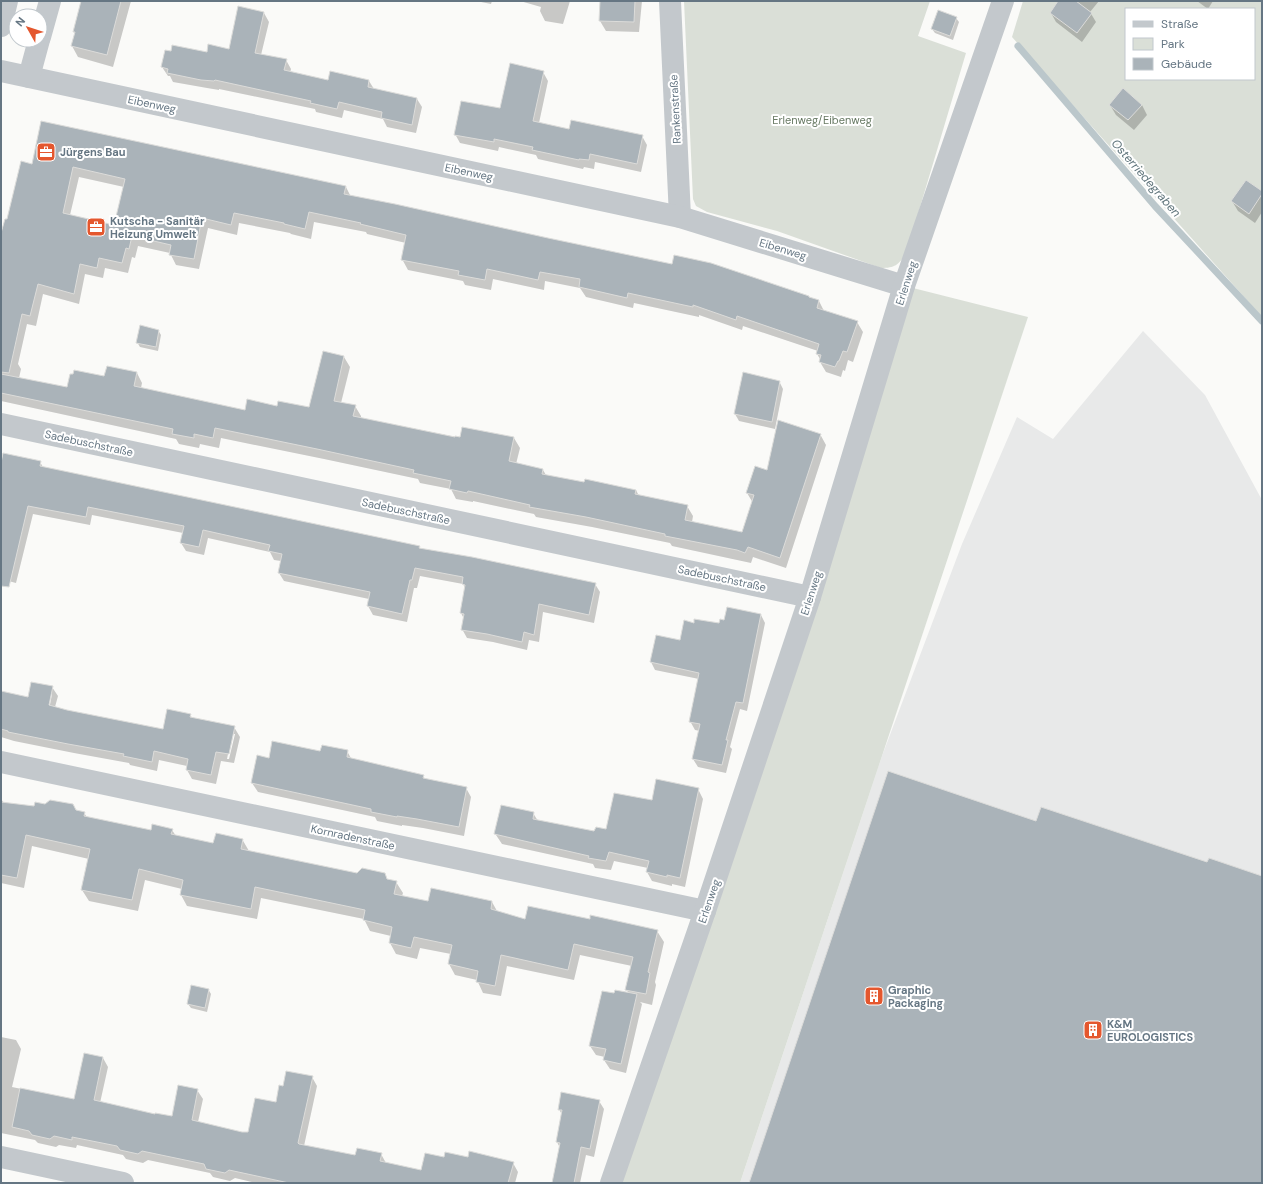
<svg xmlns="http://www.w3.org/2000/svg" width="1263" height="1184" viewBox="0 0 1263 1184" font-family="'DM Sans',sans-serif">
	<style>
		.built { fill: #e8e9e9 }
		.green { fill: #dadfd7; fill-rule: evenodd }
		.shadow { fill: #0003; fill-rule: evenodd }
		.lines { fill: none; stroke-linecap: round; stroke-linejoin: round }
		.stream { stroke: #bbc7cb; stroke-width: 7 }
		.building { fill: #aab3b9; stroke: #dcdcda; fill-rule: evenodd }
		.minor { stroke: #c3c8cc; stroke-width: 22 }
		.labels { text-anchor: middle; stroke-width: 4; stroke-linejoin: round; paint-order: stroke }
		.street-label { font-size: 11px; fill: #657683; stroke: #fff }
		.park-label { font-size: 11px; fill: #687a64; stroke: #fff }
		.poi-label { font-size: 11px; font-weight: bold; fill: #657683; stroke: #fff; text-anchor: start }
		.water-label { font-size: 12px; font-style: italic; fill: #60757c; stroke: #fff }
	</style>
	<rect width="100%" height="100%" fill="#fafaf8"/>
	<!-- built -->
	<path class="built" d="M 1143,331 L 1205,395 L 1262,500 L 1262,1183 L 740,1183 L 882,756 L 962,544 L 1017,417 L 1053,439 Z"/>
	<!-- green -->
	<g class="green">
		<path d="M 684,1 L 930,1 L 918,36 L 966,53 L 906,254 C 898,265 895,268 881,268 L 777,231 L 707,212 L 696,206 L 693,199 Z"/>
		<path d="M 1023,1 L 1262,1 L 1262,317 L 1012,37 ZM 1126,9 L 1254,9 L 1254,79 L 1126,79 Z"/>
		<path d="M 905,286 L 1028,317 L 740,1183 L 609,1183 Z"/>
	</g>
	<!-- shadow -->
	<g class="shadow">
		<path d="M 82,1 L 131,1 L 113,67 L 78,57 L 72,46 L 75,34 L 74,32 Z"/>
		<path d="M 476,1 L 492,1 L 491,4 Z"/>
		<path d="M 520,1 L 570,1 L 563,24 L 545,21 L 540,11 L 541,7 Z"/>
		<path d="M 601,1 L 642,1 L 639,32 L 606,31 L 600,21 Z"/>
		<path d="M 1059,1 L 1099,1 L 1090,12 L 1096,22 L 1082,42 L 1056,22 L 1051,13 Z"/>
		<path d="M 1197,1 L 1213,1 L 1208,9 Z"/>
		<path d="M 264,13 L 269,22 L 261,55 L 286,60 L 291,69 L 290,73 L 329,82 L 369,81 L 374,89 L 417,99 L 422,107 L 416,133 L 387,127 L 383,119 L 344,110 L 342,118 L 316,112 L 315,109 L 219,89 L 219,90 L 207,88 L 173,82 L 170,76 L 168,76 L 162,67 L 207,53 L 230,50 Z"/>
		<path d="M 956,18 L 959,22 L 953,40 L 935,33 L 932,29 Z"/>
		<path d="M 543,72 L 548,81 L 539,123 L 570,130 L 642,136 L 647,145 L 641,172 L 595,162 L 594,169 L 584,167 L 583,169 L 538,159 L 536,155 L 499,147 L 498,151 L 460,143 L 455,134 L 501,109 Z"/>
		<path d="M 1123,89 L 1142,105 L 1147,115 L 1134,130 L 1116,115 L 1110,105 Z"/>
		<path d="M 42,122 L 346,187 L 351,197 L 809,298 L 819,301 L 824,311 L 857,322 L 863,332 L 853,362 L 848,360 L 845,371 L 843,370 L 841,377 L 826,372 L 820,362 L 820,359 L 817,354 L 818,351 L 743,326 L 742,330 L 699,315 L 699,317 L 634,303 L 633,308 L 586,297 L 580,288 L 545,281 L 544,290 L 493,279 L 491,290 L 465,285 L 463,281 L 408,270 L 402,259 L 406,243 L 367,234 L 366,232 L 314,222 L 311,239 L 291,234 L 290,233 L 239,223 L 237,235 L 208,228 L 199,269 L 176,265 L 170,253 L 138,246 L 135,258 L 132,257 L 128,273 L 105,268 L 103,278 L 85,274 L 79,304 L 43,294 L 36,326 L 27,324 L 18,364 L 21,369 L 19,378 L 68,388 L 105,377 L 137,373 L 142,383 L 141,388 L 246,411 L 278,407 L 310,408 L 344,357 L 350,367 L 341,403 L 355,406 L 361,416 L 361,418 L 461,438 L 463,428 L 514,438 L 520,448 L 516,464 L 543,470 L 546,475 L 585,483 L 636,490 L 639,496 L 687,506 L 693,516 L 692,522 L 743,533 L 753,503 L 747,493 L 768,472 L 820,434 L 826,445 L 786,568 L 753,557 L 751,563 L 672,546 L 670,543 L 592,527 L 536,517 L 534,514 L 473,501 L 473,502 L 456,499 L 451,489 L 420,483 L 418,479 L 324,459 L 221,438 L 219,448 L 200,444 L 199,448 L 179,444 L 176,439 L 1,401 L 1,246 L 8,220 L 33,165 ZM 79,177 L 124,187 L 114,226 L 70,215 Z"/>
		<path d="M 1262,192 L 1262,212 L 1255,223 L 1238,211 L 1232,201 Z"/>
		<path d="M 158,330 L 161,335 L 158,351 L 140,347 L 137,342 Z"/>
		<path d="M 779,381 L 783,389 L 775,429 L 739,421 L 735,414 Z"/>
		<path d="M 1,459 L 40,462 L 43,467 L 419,547 L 421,550 L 595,584 L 600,592 L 594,623 L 543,612 L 539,642 L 529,640 L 527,650 L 493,642 L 467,638 L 462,629 L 464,619 L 461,613 L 465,588 L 463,584 L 420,576 L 417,588 L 414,588 L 407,622 L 373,615 L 368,606 L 369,599 L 284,581 L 279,573 L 281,561 L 274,560 L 270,552 L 208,538 L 204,555 L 186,551 L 181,543 L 183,533 L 92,515 L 90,525 L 33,514 L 16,583 L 1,579 Z"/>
		<path d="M 761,615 L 765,623 L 747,711 L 740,709 L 730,747 L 732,749 L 726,773 L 698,767 L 693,759 L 700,731 L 695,730 L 690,721 L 699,679 L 655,670 L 651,662 L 681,642 L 695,624 L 720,624 L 725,621 Z"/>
		<path d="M 52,687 L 58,696 L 55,707 L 67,711 L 164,730 L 190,715 L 193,719 L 234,727 L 240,737 L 234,763 L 221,761 L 216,784 L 192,779 L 187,770 L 187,766 L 159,760 L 157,771 L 130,765 L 129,763 L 74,753 L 14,741 L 1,737 L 1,704 L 29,698 ZM 50,694 L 52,694 L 49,710 L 47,709 ZM 232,734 L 235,734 L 229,759 L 227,759 Z"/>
		<path d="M 347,751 L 352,760 L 423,776 L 425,779 L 466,788 L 471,797 L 464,836 L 423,828 L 402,825 L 402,826 L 377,821 L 375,817 L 258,792 L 252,783 L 269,759 L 321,752 Z"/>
		<path d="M 698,789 L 703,799 L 685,887 L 672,884 L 672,886 L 652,881 L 647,872 L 648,868 L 614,861 L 611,870 L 595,868 L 593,864 L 502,844 L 496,835 L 502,807 L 533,813 L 538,821 L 595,833 L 607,830 Z"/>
		<path d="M 1,799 L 4,803 L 84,813 L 87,817 L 152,831 L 172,830 L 176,836 L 214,844 L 242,839 L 249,851 L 396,882 L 403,893 L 402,896 L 429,902 L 492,902 L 497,911 L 526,920 L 590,920 L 657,931 L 664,942 L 655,982 L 656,985 L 652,1005 L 640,1002 L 642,1004 L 626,1073 L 610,1069 L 604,1060 L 605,1057 L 596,1055 L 590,1046 L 614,994 L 629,994 L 626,989 L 632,966 L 580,955 L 574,980 L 507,966 L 501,996 L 483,993 L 477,980 L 455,975 L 449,964 L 451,954 L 420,948 L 417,959 L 396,954 L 390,943 L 391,936 L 370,931 L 364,919 L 261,898 L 257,919 L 187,906 L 181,895 L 182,889 L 145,880 L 138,911 L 89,901 L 82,890 L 89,859 L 32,846 L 24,888 L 1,883 Z"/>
		<path d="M 208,989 L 211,994 L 207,1012 L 191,1008 L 188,1004 Z"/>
		<path d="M 1,1037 L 16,1040 L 21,1049 L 12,1087 L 75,1100 L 85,1055 L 103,1058 L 108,1067 L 100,1103 L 156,1115 L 173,1117 L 197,1090 L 203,1099 L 198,1122 L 249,1134 L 277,1103 L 283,1087 L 312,1077 L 317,1086 L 304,1146 L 356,1156 L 381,1154 L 386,1163 L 422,1171 L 445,1158 L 469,1158 L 513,1163 L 518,1172 L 515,1183 L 256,1183 L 235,1178 L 230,1181 L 213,1177 L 210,1173 L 148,1160 L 143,1163 L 126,1159 L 123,1155 L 77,1145 L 76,1148 L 59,1145 L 56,1147 L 38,1143 L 35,1140 L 1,1133 Z"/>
		<path d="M 599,1101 L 604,1109 L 594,1157 L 586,1155 L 580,1183 L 553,1183 L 560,1148 L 557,1142 L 562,1115 L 559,1109 Z"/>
	</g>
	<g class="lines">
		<!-- stream -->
		<path class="stream" d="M 1018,46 L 1155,206 L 1262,321"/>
	</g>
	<!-- building -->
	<g class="building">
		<path d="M 81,1 L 121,1 L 107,55 L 71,46 L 75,32 L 73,32 Z"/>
		<path d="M 600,1 L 635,1 L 634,22 L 599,21 Z"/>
		<path d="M 1058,1 L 1076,1 L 1092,13 L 1077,33 L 1050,13 Z"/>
		<path d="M 238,6 L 264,12 L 255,53 L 287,59 L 284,70 L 328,80 L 330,71 L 369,80 L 368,87 L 417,98 L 412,125 L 381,118 L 382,112 L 339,102 L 337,109 L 310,103 L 311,101 L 215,80 L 214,81 L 201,80 L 167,73 L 168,69 L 161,67 L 165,50 L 171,51 L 172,45 L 207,52 L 208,44 L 229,49 Z"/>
		<path d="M 938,10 L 957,17 L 950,36 L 931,29 Z"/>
		<path d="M 510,63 L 544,71 L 533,121 L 569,129 L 571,120 L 643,135 L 637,164 L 590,154 L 589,160 L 579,159 L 579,160 L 532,150 L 533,147 L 494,139 L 494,142 L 454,135 L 461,101 L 500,108 Z"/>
		<path d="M 1123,88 L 1142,105 L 1128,120 L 1109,105 Z"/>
		<path d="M 41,121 L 346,186 L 344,194 L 395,204 L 548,238 L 672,264 L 674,255 L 711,263 L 809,296 L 809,297 L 819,300 L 817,308 L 858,321 L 847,352 L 843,351 L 839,361 L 838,361 L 835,367 L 819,362 L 821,355 L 816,354 L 819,344 L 737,316 L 736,320 L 693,305 L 693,307 L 628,293 L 627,298 L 579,287 L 580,279 L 540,272 L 538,280 L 487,269 L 485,280 L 458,275 L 459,271 L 401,260 L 406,235 L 360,224 L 361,223 L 309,212 L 305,229 L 284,224 L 284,223 L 234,213 L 231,225 L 202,218 L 194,259 L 169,255 L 171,245 L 132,236 L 129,249 L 126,248 L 122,263 L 99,258 L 97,268 L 80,264 L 74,294 L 38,284 L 30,316 L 22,314 L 9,373 L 1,372 L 1,233 L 5,219 L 7,219 L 21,161 L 32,164 ZM 73,167 L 125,179 L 114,225 L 63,213 Z"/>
		<path d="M 1246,180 L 1262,191 L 1262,194 L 1249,214 L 1231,201 Z"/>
		<path d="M 140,325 L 159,330 L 156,347 L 136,343 Z"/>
		<path d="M 323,351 L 344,356 L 334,401 L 356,405 L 353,416 L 455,437 L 455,436 L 460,437 L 462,427 L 514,437 L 509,461 L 543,469 L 542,474 L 584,482 L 585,479 L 636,490 L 635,494 L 688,505 L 685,520 L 742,532 L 754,495 L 746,493 L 755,466 L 767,470 L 778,420 L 821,434 L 780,558 L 748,547 L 745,553 L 737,550 L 665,536 L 665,534 L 586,517 L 529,507 L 530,505 L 468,491 L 467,493 L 449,489 L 451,481 L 413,473 L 414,470 L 317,449 L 215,428 L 213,438 L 194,434 L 194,438 L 172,434 L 173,429 L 1,393 L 1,374 L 67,387 L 70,374 L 73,374 L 74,370 L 104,376 L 107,366 L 137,372 L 134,386 L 245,410 L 247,399 L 277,406 L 278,401 L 309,407 Z"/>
		<path d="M 743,372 L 780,381 L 772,422 L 734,414 Z"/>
		<path d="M 3,453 L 41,461 L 40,466 L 420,546 L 419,548 L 472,557 L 596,583 L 589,615 L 539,604 L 534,635 L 524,632 L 522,642 L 487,634 L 461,630 L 464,614 L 460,613 L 465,585 L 462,584 L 463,577 L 415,568 L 412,580 L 410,580 L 402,614 L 367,606 L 370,592 L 278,573 L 282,554 L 268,551 L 270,545 L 203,530 L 199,547 L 180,543 L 184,526 L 88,507 L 86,517 L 28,506 L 9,587 L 1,586 L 1,463 Z"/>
		<path d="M 727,607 L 761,614 L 743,703 L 736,702 L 726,740 L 728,740 L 722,765 L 692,759 L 700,724 L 689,722 L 699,673 L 650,662 L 656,635 L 680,640 L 684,620 L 694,623 L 694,619 L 719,623 L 720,619 L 724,620 Z"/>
		<path d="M 31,682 L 53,686 L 49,705 L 67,710 L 163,729 L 167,709 L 191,714 L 190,717 L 235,726 L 229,754 L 216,752 L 211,775 L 186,770 L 188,759 L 154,751 L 152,762 L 123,756 L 124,754 L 68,744 L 8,732 L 8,731 L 1,729 L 1,691 L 28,697 Z"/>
		<path d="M 272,741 L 320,751 L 322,745 L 348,750 L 347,757 L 424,775 L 423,778 L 467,787 L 459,827 L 417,819 L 397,816 L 397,817 L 371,812 L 371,809 L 251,783 L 257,755 L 269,758 Z"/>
		<path d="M 888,771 L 1036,821 L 1041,807 L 1207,862 L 1209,858 L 1262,876 L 1262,1183 L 749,1183 Z"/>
		<path d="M 656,779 L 699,788 L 680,878 L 667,875 L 667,877 L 646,872 L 649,861 L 609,852 L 606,861 L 588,858 L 589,856 L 494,834 L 501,805 L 534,812 L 533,819 L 594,831 L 596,827 L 606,829 L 614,793 L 652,800 Z"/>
		<path d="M 50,800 L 73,804 L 76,810 L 85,812 L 84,816 L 151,830 L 152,824 L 173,829 L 171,834 L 213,843 L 216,833 L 243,839 L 241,849 L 357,873 L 362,868 L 385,873 L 387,879 L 397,881 L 394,894 L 428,901 L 431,888 L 492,901 L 491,909 L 525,919 L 528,906 L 590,919 L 590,915 L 658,930 L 648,972 L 650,973 L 646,994 L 625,990 L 633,957 L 574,944 L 568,970 L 501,955 L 495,986 L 476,982 L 478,971 L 448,964 L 452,945 L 414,937 L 411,948 L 389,943 L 392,927 L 363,920 L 365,910 L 255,887 L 251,909 L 180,895 L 183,880 L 139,869 L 132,900 L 81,890 L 90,849 L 26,835 L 17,878 L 1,875 L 1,802 L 34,806 L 35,802 L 45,804 Z"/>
		<path d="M 191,985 L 209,989 L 205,1008 L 187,1004 Z"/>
		<path d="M 615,990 L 637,994 L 621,1064 L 603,1060 L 606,1049 L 589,1046 L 602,991 L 614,993 Z"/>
		<path d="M 84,1053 L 103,1057 L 94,1100 L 155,1114 L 155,1113 L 172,1116 L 178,1085 L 198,1089 L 192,1120 L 242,1132 L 248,1132 L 255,1098 L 276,1102 L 279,1085 L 283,1086 L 286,1071 L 313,1076 L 298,1143 L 299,1144 L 355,1155 L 357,1148 L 382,1153 L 380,1161 L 421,1170 L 425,1153 L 444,1157 L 445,1152 L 468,1157 L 469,1151 L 514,1162 L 508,1183 L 289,1183 L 229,1170 L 225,1173 L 206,1169 L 204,1164 L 142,1151 L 138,1154 L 120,1150 L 117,1146 L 72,1137 L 72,1140 L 54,1136 L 50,1139 L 32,1135 L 29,1131 L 12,1127 L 20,1088 L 74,1099 Z"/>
		<path d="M 561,1092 L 600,1100 L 590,1149 L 581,1147 L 574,1183 L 552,1183 L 560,1143 L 556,1142 L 562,1110 L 558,1110 Z"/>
	</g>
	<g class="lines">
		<!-- minor -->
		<g class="minor">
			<path d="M 670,1 L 680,217"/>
			<path d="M 1,26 L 7,1"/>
			<path d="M 40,37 L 50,1"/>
			<path d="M 1,71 L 680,217 L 904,286"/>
			<path d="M 29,77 L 39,40"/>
			<path d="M 1,424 L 810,597"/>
			<path d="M 1,762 L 705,911"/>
			<path d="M 1,1157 L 123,1183"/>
			<path d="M 611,1183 L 705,911 L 810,597 L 904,286 L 1003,1"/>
		</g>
	</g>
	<!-- icons -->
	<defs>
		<symbol id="office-square" viewBox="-11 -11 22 22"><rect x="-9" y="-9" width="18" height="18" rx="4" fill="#e4572e" stroke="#fff"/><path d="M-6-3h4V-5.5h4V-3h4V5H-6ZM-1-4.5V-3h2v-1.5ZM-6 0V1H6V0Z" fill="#fff"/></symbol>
		<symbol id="building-square" viewBox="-11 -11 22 22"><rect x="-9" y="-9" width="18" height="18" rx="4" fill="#e4572e" stroke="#fff"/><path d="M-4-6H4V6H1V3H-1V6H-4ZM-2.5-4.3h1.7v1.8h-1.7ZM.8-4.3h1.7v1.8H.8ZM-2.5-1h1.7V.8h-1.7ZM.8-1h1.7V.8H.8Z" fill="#fff"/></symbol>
	</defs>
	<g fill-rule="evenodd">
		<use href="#office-square" x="35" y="141" width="22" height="22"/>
		<use href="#office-square" x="85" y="216" width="22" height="22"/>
		<use href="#building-square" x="863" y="985" width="22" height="22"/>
		<use href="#building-square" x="1082" y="1019" width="22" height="22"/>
	</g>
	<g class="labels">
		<!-- street labels -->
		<g class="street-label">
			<text transform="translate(152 104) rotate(12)" y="4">Eibenweg</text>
			<text transform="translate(675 109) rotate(-93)" y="4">Rankenstraße</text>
			<text transform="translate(469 172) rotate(12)" y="4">Eibenweg</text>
			<text transform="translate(783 249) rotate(17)" y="4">Eibenweg</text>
			<text transform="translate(906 283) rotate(-72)" y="4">Erlenweg</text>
			<text transform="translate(89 443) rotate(12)" y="4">Sadebuschstraße</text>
			<text transform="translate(406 511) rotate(12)" y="4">Sadebuschstraße</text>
			<text transform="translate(722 578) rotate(12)" y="4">Sadebuschstraße</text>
			<text transform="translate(811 593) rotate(-72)" y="4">Erlenweg</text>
			<text transform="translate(353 837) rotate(12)" y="4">Kornradenstraße</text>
			<text transform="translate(709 901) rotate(-71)" y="4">Erlenweg</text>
		</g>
		<!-- park labels -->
		<g class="park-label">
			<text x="822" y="124">Erlenweg/Eibenweg</text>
		</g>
		<!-- poi labels -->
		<g class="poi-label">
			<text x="60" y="156">Jürgens Bau</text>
			<text x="110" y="225">Kutscha - Sanitär<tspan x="110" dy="13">Heizung Umwelt</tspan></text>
			<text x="888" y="994">Graphic<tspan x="888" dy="13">Packaging</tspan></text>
			<text x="1107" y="1028">K&amp;M<tspan x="1107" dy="13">EUROLOGISTICS</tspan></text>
		</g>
		<!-- water labels -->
		<g class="water-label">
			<text transform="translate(1146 178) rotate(49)" y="4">Osterriedegraben</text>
		</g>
	</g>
	<!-- border -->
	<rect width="1263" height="1184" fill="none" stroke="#657683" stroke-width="4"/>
	<!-- legend -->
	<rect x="1125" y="8" width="130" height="72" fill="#ffffff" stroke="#c1c8cd"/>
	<rect x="1133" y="21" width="20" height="6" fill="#c3c8cc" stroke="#c1c8cd"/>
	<text x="1161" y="28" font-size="12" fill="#657683">Straße</text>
	<rect x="1133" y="38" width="20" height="12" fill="#dadfd7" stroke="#c1c8cd"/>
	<text x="1161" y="48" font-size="12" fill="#657683">Park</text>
	<rect x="1133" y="58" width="20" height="12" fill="#aab3b9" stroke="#c1c8cd"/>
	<text x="1161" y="68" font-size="12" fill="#657683">Gebäude</text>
	<!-- north arrow -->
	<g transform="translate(28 28) rotate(309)"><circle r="19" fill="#ffffff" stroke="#c1c8cd"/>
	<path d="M0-3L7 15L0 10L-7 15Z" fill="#e4572e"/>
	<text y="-6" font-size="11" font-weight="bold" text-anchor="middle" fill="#657683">N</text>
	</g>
</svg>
